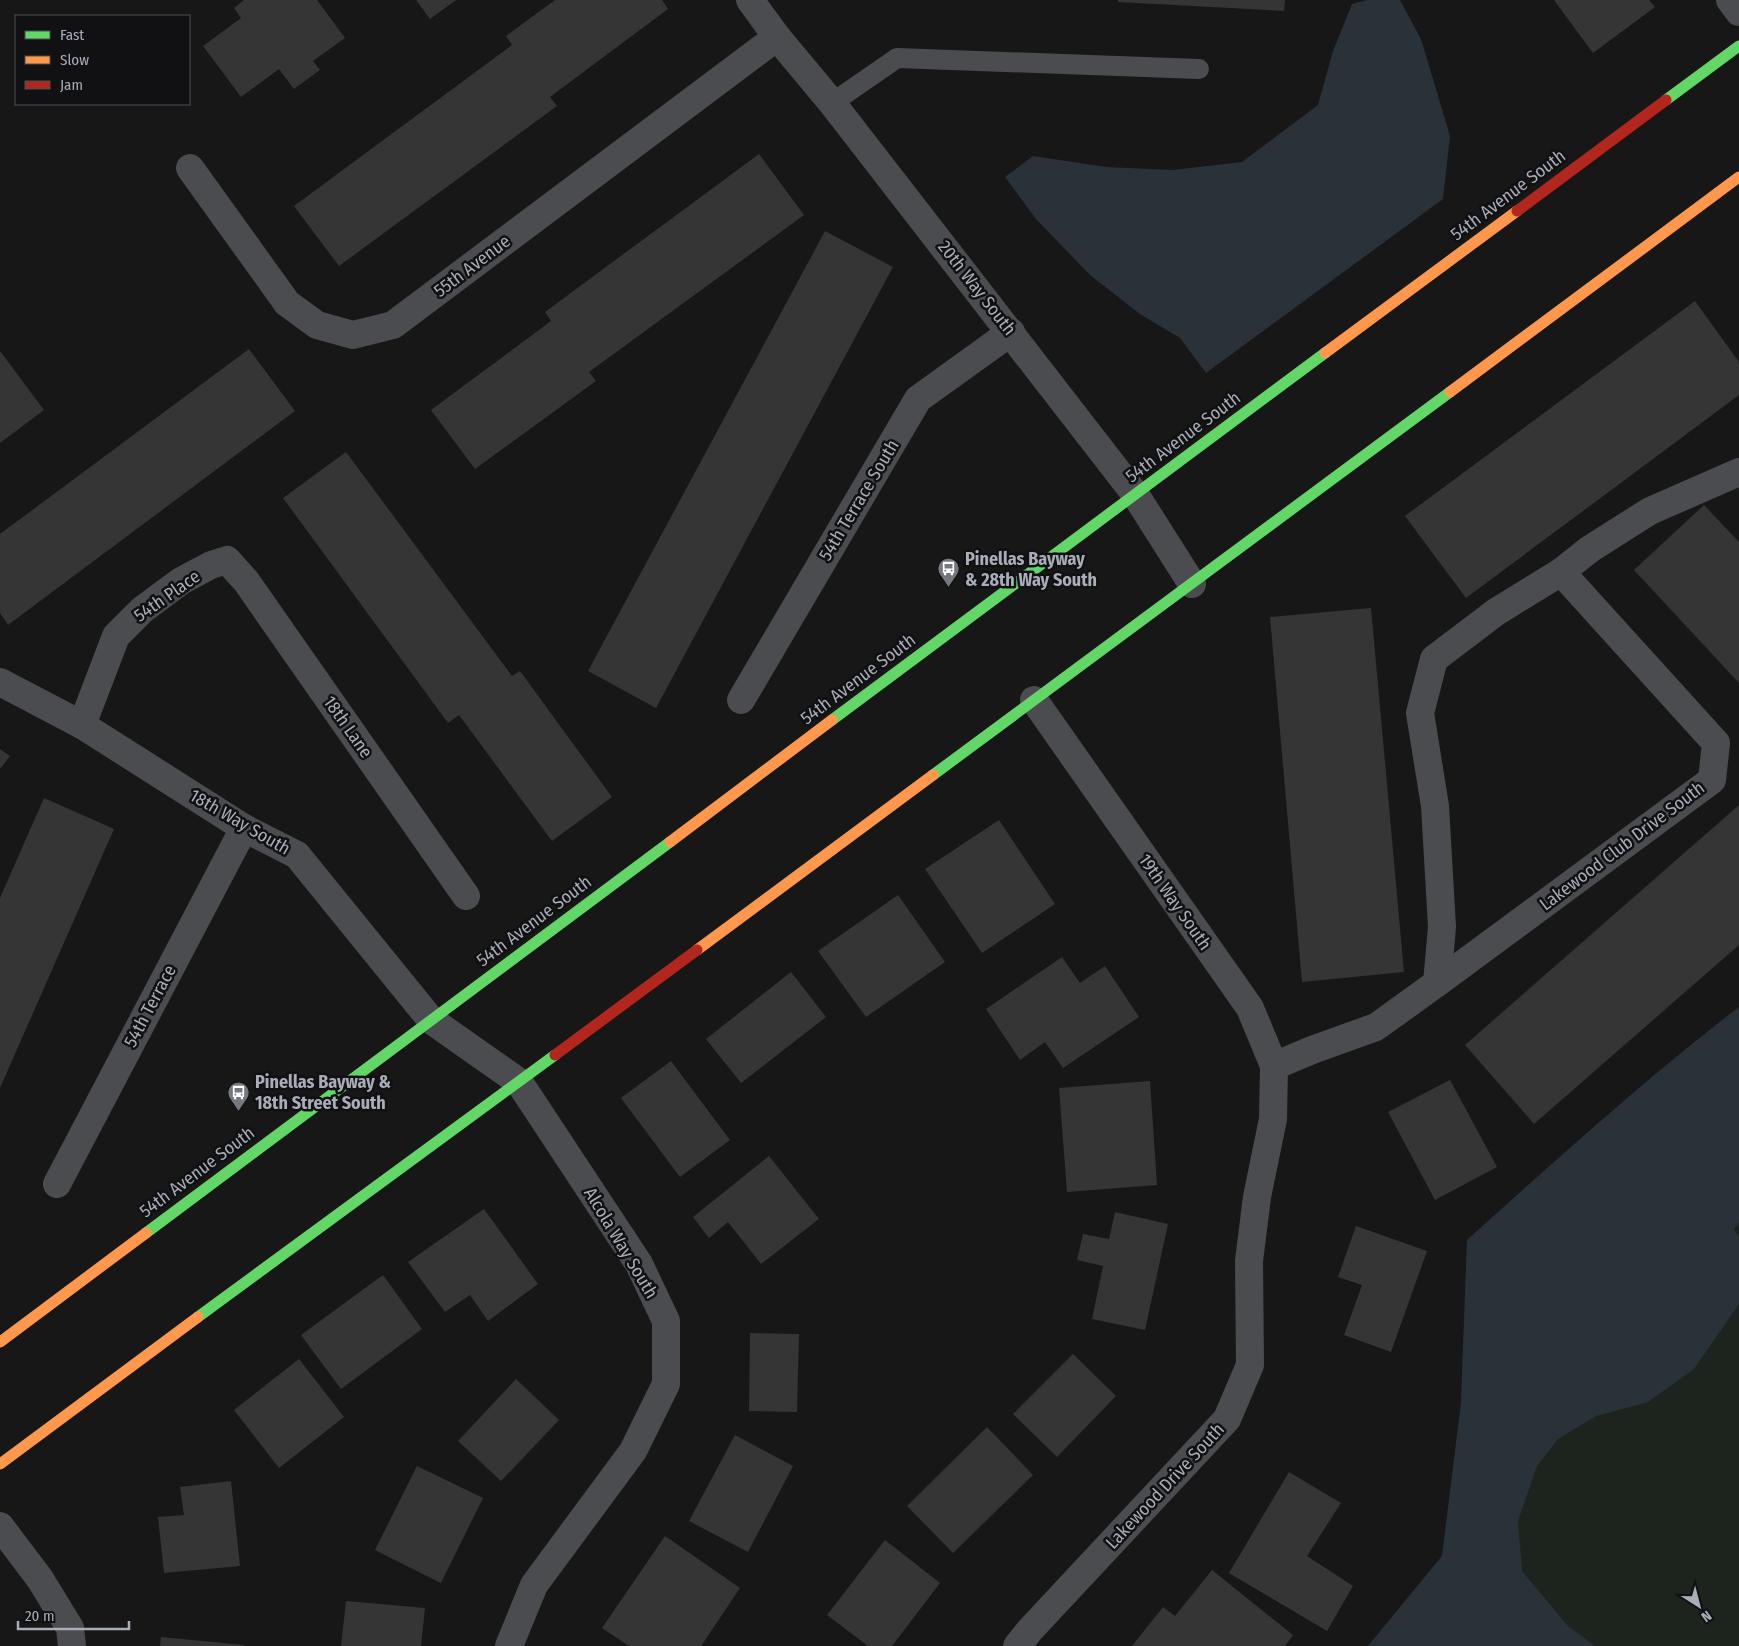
<svg xmlns="http://www.w3.org/2000/svg" width="1739" height="1646" viewBox="0 0 1739 1646" font-family="'Fira Sans Condensed',sans-serif">
	<style>
		.green { fill: #1d241e }
		.water { fill: #2a3239 }
		.building { fill: #353536 }
		.lines { fill: none; stroke-linecap: round; stroke-linejoin: round }
		.lane { stroke: #4b4c50; stroke-width: 20 }
		.street { stroke: #4b4c50; stroke-width: 28 }
		.fast { stroke: #63d668; stroke-width: 11 }
		.slow { stroke: #ff974d; stroke-width: 11 }
		.jam { stroke: #b3261e; stroke-width: 11 }
		.labels { text-anchor: middle; stroke-width: 5; stroke-linejoin: round; paint-order: stroke }
		.street-label { font-size: 18px; fill: #a8adb8; stroke: #111113 }
		.poi-label { font-size: 18px; font-weight: bold; fill: #a8adb8; stroke: #111113; text-anchor: start }
	</style>
	<rect width="100%" height="100%" fill="#171717"/>
	<!-- green -->
	<path class="green" d="M 1739,1007 L 1739,1646 L 1368,1646 L 1442,1556 L 1461,1403 L 1467,1240 C 1556,1160 1644,1080 1739,1007 Z"/>
	<!-- water -->
	<g class="water">
		<path d="M 1367,0 L 1400,0 L 1421,39 L 1450,136 L 1443,199 L 1206,373 L 1180,338 L 1140,314 L 1090,275 L 1036,219 L 1005,177 L 1033,156 L 1106,167 L 1173,170 L 1242,162 L 1318,105 L 1333,51 L 1352,4 Z"/>
		<path d="M 1739,1007 L 1739,1222 L 1734,1229 L 1739,1238 L 1739,1304 L 1694,1369 L 1648,1402 L 1596,1416 L 1558,1439 L 1537,1466 L 1518,1521 L 1522,1571 L 1568,1626 L 1595,1646 L 1368,1646 L 1442,1556 L 1461,1403 L 1467,1240 C 1556,1160 1644,1080 1739,1007 Z"/>
	</g>
	<!-- building -->
	<g class="building">
		<path d="M 244,0 L 317,0 L 345,38 L 313,61 L 320,70 L 294,89 L 279,69 L 241,97 L 203,46 L 241,18 L 234,8 Z"/>
		<path d="M 416,0 L 456,0 L 430,19 Z"/>
		<path d="M 555,0 L 662,0 L 668,9 L 550,97 L 557,106 L 339,266 L 294,206 L 512,45 L 506,36 Z"/>
		<path d="M 1118,0 L 1285,0 L 1284,11 L 1118,2 Z"/>
		<path d="M 1554,0 L 1649,0 L 1655,7 L 1593,53 Z"/>
		<path d="M 759,154 L 804,215 L 589,372 L 596,381 L 475,469 L 431,410 L 551,321 L 545,312 Z"/>
		<path d="M 825,231 L 893,267 L 656,708 L 588,671 Z"/>
		<path d="M 1695,301 L 1739,362 L 1739,395 L 1466,598 L 1405,516 Z"/>
		<path d="M 249,349 L 295,411 L 8,625 L 0,613 L 0,534 Z"/>
		<path d="M 0,351 L 44,410 L 0,443 Z"/>
		<path d="M 346,452 L 512,676 L 520,671 L 612,797 L 552,841 L 459,715 L 448,723 L 283,498 Z"/>
		<path d="M 1704,505 L 1739,542 L 1739,683 L 1634,570 Z"/>
		<path d="M 1371,608 L 1404,972 L 1302,982 L 1270,617 Z"/>
		<path d="M 0,749 L 10,756 L 0,769 Z"/>
		<path d="M 44,798 L 114,829 L 0,1088 L 0,898 Z"/>
		<path d="M 1739,805 L 1739,945 L 1534,1124 L 1465,1045 Z"/>
		<path d="M 999,820 L 1055,904 L 982,953 L 925,869 Z"/>
		<path d="M 898,895 L 945,962 L 866,1017 L 818,951 Z"/>
		<path d="M 1062,957 L 1080,983 L 1105,966 L 1139,1017 L 1063,1068 L 1045,1042 L 1020,1060 L 986,1009 Z"/>
		<path d="M 791,972 L 826,1017 L 741,1083 L 706,1039 Z"/>
		<path d="M 671,1061 L 730,1140 L 680,1177 L 621,1098 Z"/>
		<path d="M 1450,1080 L 1497,1167 L 1435,1200 L 1388,1112 Z"/>
		<path d="M 1150,1081 L 1157,1185 L 1067,1192 L 1059,1088 Z"/>
		<path d="M 769,1156 L 819,1219 L 761,1264 L 728,1222 L 709,1238 L 693,1217 Z"/>
		<path d="M 484,1209 L 538,1284 L 488,1321 L 470,1295 L 445,1312 L 408,1262 Z"/>
		<path d="M 1115,1212 L 1168,1224 L 1145,1330 L 1092,1319 L 1103,1266 L 1077,1260 L 1083,1234 L 1109,1239 Z"/>
		<path d="M 1356,1226 L 1427,1251 L 1391,1352 L 1344,1335 L 1362,1285 L 1338,1277 Z"/>
		<path d="M 383,1275 L 422,1329 L 341,1389 L 301,1335 Z"/>
		<path d="M 750,1333 L 799,1334 L 797,1412 L 749,1411 Z"/>
		<path d="M 1073,1354 L 1116,1396 L 1057,1457 L 1013,1414 Z"/>
		<path d="M 299,1359 L 344,1417 L 279,1468 L 234,1410 Z"/>
		<path d="M 516,1379 L 559,1420 L 501,1481 L 458,1441 Z"/>
		<path d="M 987,1427 L 1033,1475 L 953,1553 L 907,1506 Z"/>
		<path d="M 735,1435 L 793,1466 L 748,1552 L 689,1521 Z"/>
		<path d="M 417,1466 L 483,1498 L 441,1583 L 375,1550 Z"/>
		<path d="M 1289,1472 L 1341,1503 L 1307,1556 L 1353,1586 L 1327,1631 L 1229,1573 Z"/>
		<path d="M 231,1481 L 240,1566 L 164,1573 L 158,1517 L 184,1515 L 180,1487 Z"/>
		<path d="M 665,1536 L 740,1588 L 701,1646 L 629,1646 L 602,1628 Z"/>
		<path d="M 885,1540 L 940,1583 L 892,1646 L 868,1646 L 827,1615 Z"/>
		<path d="M 1212,1570 L 1293,1635 L 1285,1646 L 1132,1646 L 1163,1607 L 1175,1616 Z"/>
		<path d="M 346,1601 L 425,1608 L 421,1646 L 341,1646 Z"/>
		<path d="M 161,1637 L 244,1645 L 244,1646 L 160,1646 Z"/>
	</g>
	<g class="lines">
		<!-- lane -->
		<path class="lane" d="M 832,103 L 897,58 L 1199,69"/>
		<!-- street -->
		<g class="street">
			<path d="M 750,0 L 777,37 L 832,103 L 1135,494 L 1192,584"/>
			<path d="M 1730,0 L 1739,12"/>
			<path d="M 190,168 L 287,303 L 317,325 L 353,335 L 393,325 L 777,37"/>
			<path d="M 0,682 L 82,725 L 244,828 L 297,855 L 431,1020 L 519,1082 L 639,1264 L 666,1321 L 666,1384 L 633,1451 L 534,1585 L 509,1646"/>
			<path d="M 741,700 L 918,399 L 1011,332"/>
			<path d="M 82,725 L 116,636 L 142,610 L 181,581 L 211,565 L 227,560 L 246,581 L 466,896"/>
			<path d="M 1437,983 L 1712,780 L 1716,743 L 1561,572"/>
			<path d="M 1274,1066 L 1312,1050 L 1376,1027 L 1437,983 L 1442,927 L 1435,806 L 1420,713 L 1434,659 L 1496,612 L 1561,572 L 1590,549 L 1650,511 L 1739,472"/>
			<path d="M 57,1184 L 244,828"/>
			<path d="M 0,1526 L 40,1579 L 70,1628 L 72,1646"/>
			<path d="M 1017,1646 L 1030,1630 L 1227,1419 L 1250,1365 L 1249,1261 L 1257,1197 L 1273,1119 L 1274,1066 L 1250,1008 L 1034,700"/>
		</g>
		<!-- fast -->
		<g class="fast">
			<path d="M 1666,100 L 1739,46"/>
			<path d="M 832,720 L 1325,353"/>
			<path d="M 933,775 L 1450,392"/>
			<path d="M 146,1233 L 670,842"/>
			<path d="M 198,1317 L 555,1055"/>
		</g>
		<!-- slow -->
		<g class="slow">
			<path d="M 1325,353 L 1517,211"/>
			<path d="M 1450,392 L 1739,177"/>
			<path d="M 670,842 L 832,720"/>
			<path d="M 697,950 L 933,775"/>
			<path d="M 0,1342 L 146,1233"/>
			<path d="M 0,1464 L 198,1317"/>
		</g>
		<!-- jam -->
		<g class="jam">
			<path d="M 1517,211 L 1666,100"/>
			<path d="M 555,1055 L 697,950"/>
		</g>
	</g>
	<!-- icons -->
	<defs>
		<symbol id="bus-pin" viewBox="-11 -11 22 30"><path d="M0 17L-7.5 6A9.5 9.5 0 1 1 7.5 6Z" fill="#757880" stroke="#111113"/><path d="M-5-6H5V4H4V6H2V4H-2V6H-4V4H-5ZM-3.5-4V0h7V-4ZM-3.5 1.2v1.5H-2V1.2ZM2 1.2v1.5H3.5V1.2Z" fill="#fff"/></symbol>
	</defs>
	<g fill-rule="evenodd">
		<use href="#bus-pin" x="936" y="556" width="25" height="34"/>
		<use href="#bus-pin" x="226" y="1080" width="25" height="34"/>
	</g>
	<g class="labels">
		<!-- street labels -->
		<g class="street-label">
			<text transform="translate(1508 195) rotate(-37)" y="6">54th Avenue South</text>
			<text transform="translate(472 266) rotate(-37)" y="6">55th Avenue</text>
			<text transform="translate(977 288) rotate(52)" y="6">20th Way South</text>
			<text transform="translate(1183 437) rotate(-37)" y="6">54th Avenue South</text>
			<text transform="translate(859 500) rotate(-59)" y="6">54th Terrace South</text>
			<text transform="translate(167 596) rotate(-35)" y="6">54th Place</text>
			<text transform="translate(858 679) rotate(-37)" y="6">54th Avenue South</text>
			<text transform="translate(348 727) rotate(55)" y="6">18th Lane</text>
			<text transform="translate(240 822) rotate(30)" y="6">18th Way South</text>
			<text transform="translate(1622 846) rotate(-37)" y="6">Lakewood Club Drive South</text>
			<text transform="translate(1175 902) rotate(55)" y="6">19th Way South</text>
			<text transform="translate(534 921) rotate(-37)" y="6">54th Avenue South</text>
			<text transform="translate(150 1006) rotate(-62)" y="6">54th Terrace</text>
			<text transform="translate(197 1172) rotate(-37)" y="6">54th Avenue South</text>
			<text transform="translate(621 1243) rotate(59)" y="6">Alcola Way South</text>
			<text transform="translate(1165 1486) rotate(-47)" y="6">Lakewood Drive South</text>
		</g>
		<!-- poi labels -->
		<g class="poi-label">
			<text x="965" y="565">Pinellas Bayway<tspan x="965" dy="21">&amp; 28th Way South</tspan></text>
			<text x="255" y="1088">Pinellas Bayway &amp;<tspan x="255" dy="21">18th Street South</tspan></text>
		</g>
	</g>
	<!-- legend -->
	<rect x="15" y="15" width="175" height="90" fill="#111113" stroke="#4d4f55"/>
	<rect x="25" y="31" width="25" height="8" fill="#63d668" stroke="#4d4f55"/>
	<text x="60" y="40" font-size="15" fill="#a8adb8">Fast</text>
	<rect x="25" y="56" width="25" height="8" fill="#ff974d" stroke="#4d4f55"/>
	<text x="60" y="65" font-size="15" fill="#a8adb8">Slow</text>
	<rect x="25" y="81" width="25" height="8" fill="#b3261e" stroke="#4d4f55"/>
	<text x="60" y="90" font-size="15" fill="#a8adb8">Jam</text>
	<!-- north arrow -->
	<g transform="translate(1699 1606) rotate(144)" stroke="#111113" stroke-width="4" paint-order="stroke">
	<path d="M0-4L9 19L0 12L-9 19Z" fill="#a8adb8"/>
	<text y="-8" font-size="14" font-weight="bold" text-anchor="middle" fill="#a8adb8">N</text>
	</g>
	<!-- scale -->
	<path d="M18 1621v8h111v-8" fill="none" stroke="#a8adb8" stroke-width="2.5"/>
	<text x="25" y="1621" font-size="15" fill="#a8adb8" stroke="#111113" stroke-width="4" paint-order="stroke">20 m</text>
</svg>
